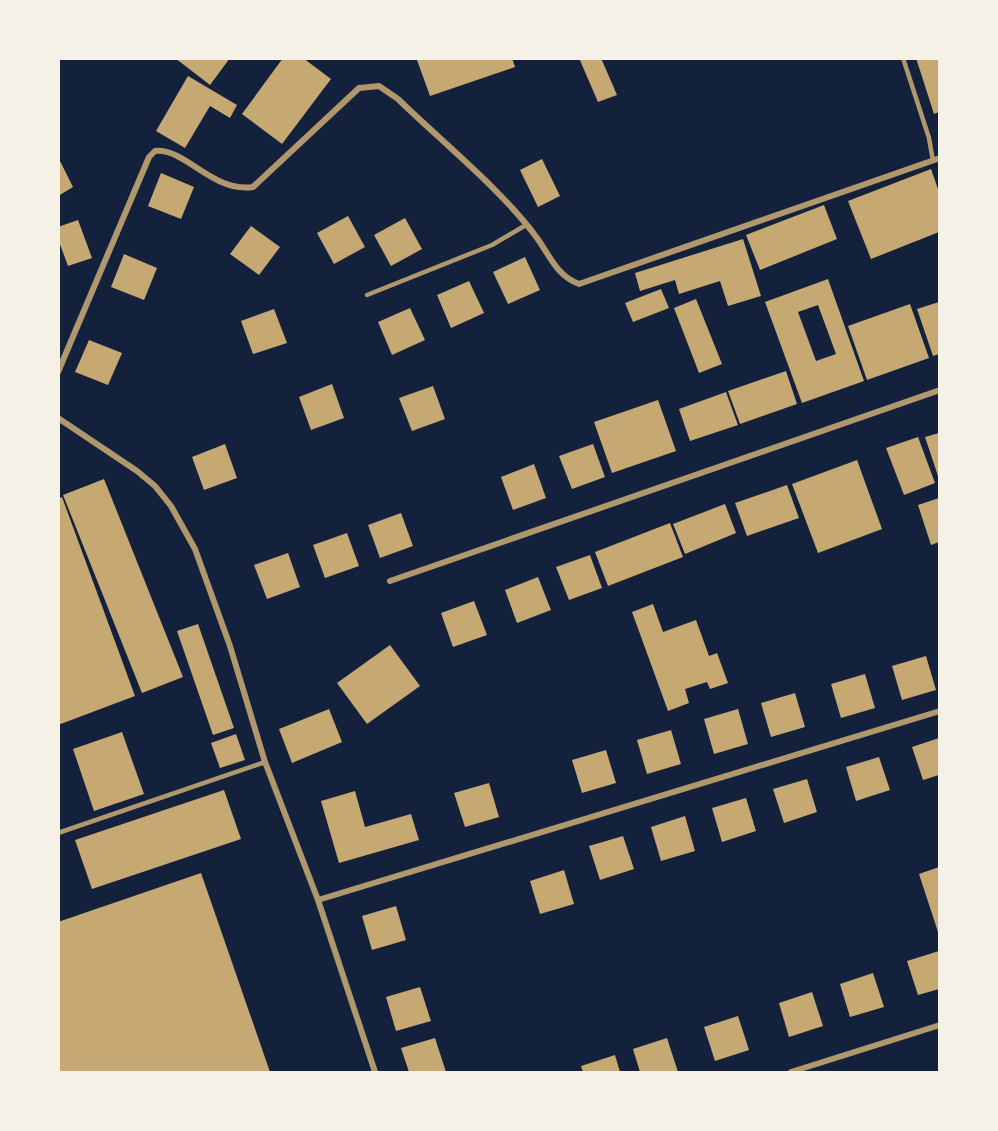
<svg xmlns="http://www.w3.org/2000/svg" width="998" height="1131" viewBox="0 0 998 1131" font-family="'IBM Plex Serif',serif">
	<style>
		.building { fill: #c6a872; fill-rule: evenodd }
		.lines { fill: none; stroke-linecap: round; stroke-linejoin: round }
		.service { stroke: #b1986c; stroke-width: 4.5 }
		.minor { stroke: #b1986c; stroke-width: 6 }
	</style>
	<rect width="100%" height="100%" fill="#14213d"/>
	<!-- building -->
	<g class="building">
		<path d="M 175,58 L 230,58 L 210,85 Z"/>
		<path d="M 283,58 L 303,58 L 331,79 L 282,144 L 242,114 Z"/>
		<path d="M 423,58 L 512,58 L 515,67 L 430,96 L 417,60 Z"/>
		<path d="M 579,58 L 601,58 L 617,95 L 598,102 Z"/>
		<path d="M 916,58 L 939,58 L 939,112 L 934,114 Z"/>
		<path d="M 188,76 L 237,105 L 230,118 L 210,106 L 185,148 L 156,131 Z"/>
		<path d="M 58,157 L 73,187 L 58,196 Z"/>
		<path d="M 542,159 L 560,196 L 538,207 L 520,170 Z"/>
		<path d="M 931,169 L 939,192 L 939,232 L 871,259 L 848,201 Z"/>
		<path d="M 161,173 L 194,187 L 181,219 L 148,206 Z"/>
		<path d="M 824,205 L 837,239 L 760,270 L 746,235 Z"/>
		<path d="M 348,216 L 365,247 L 334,264 L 317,233 Z"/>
		<path d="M 405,218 L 422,249 L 391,266 L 374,235 Z"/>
		<path d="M 78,220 L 92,258 L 68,266 L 58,239 L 58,227 Z"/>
		<path d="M 251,226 L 280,247 L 259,275 L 230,254 Z"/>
		<path d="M 743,239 L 761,296 L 728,306 L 720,281 L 679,294 L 675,280 L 640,291 L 635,273 Z"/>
		<path d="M 124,254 L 157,268 L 144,300 L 111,287 Z"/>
		<path d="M 525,257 L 540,290 L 508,304 L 493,272 Z"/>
		<path d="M 828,279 L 864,381 L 802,403 L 765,302 ZM 818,305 L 836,354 L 816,361 L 798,312 Z"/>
		<path d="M 469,281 L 484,313 L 451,328 L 437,295 Z"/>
		<path d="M 661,289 L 669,308 L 633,322 L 625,303 Z"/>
		<path d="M 696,299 L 722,364 L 699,373 L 674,308 Z"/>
		<path d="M 939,302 L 939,354 L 933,356 L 917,309 Z"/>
		<path d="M 910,304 L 929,358 L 867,380 L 848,326 Z"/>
		<path d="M 410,308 L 425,340 L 392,355 L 378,322 Z"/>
		<path d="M 274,309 L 287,343 L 253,354 L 241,321 Z"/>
		<path d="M 89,340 L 122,353 L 108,385 L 75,372 Z"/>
		<path d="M 786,371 L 797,404 L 740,424 L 728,391 Z"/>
		<path d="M 332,384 L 344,418 L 311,430 L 299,397 Z"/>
		<path d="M 433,386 L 445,419 L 412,431 L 399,398 Z"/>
		<path d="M 726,392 L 738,425 L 690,441 L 679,409 Z"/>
		<path d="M 658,400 L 676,451 L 612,473 L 594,422 Z"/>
		<path d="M 939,433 L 939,479 L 925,437 Z"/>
		<path d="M 918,437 L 935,483 L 904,495 L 886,448 Z"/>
		<path d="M 225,444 L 237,478 L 204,490 L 192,457 Z"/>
		<path d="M 593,444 L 605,477 L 572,489 L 559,456 Z"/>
		<path d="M 857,460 L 882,529 L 818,553 L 792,484 Z"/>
		<path d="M 534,464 L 546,498 L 513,510 L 501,477 Z"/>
		<path d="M 104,479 L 183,677 L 142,693 L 63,495 Z"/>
		<path d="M 787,485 L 799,518 L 747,536 L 735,503 Z"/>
		<path d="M 62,497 L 135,696 L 58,725 L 58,499 Z"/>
		<path d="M 939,498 L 939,542 L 931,545 L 918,505 Z"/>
		<path d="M 725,504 L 736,533 L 685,554 L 673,524 Z"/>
		<path d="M 401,513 L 413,546 L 380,558 L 368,525 Z"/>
		<path d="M 670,523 L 683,557 L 608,586 L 595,552 Z"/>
		<path d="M 347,533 L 359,566 L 325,578 L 313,545 Z"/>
		<path d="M 288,553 L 300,587 L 267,599 L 254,565 Z"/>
		<path d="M 590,555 L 602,588 L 569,600 L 556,567 Z"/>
		<path d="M 538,577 L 551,610 L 517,623 L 505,590 Z"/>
		<path d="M 474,601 L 487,635 L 453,647 L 441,613 Z"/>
		<path d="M 653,604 L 663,632 L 696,620 L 709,656 L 717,653 L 728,683 L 710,689 L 707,682 L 685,689 L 689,703 L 668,711 L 632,612 Z"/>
		<path d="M 198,624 L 234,728 L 213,735 L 177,631 Z"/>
		<path d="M 390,645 L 420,686 L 367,724 L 337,683 Z"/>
		<path d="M 926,656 L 936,690 L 902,700 L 892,666 Z"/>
		<path d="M 865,674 L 875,708 L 841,718 L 831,684 Z"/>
		<path d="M 795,693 L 805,727 L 771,737 L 761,703 Z"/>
		<path d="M 329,709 L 342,742 L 292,763 L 279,729 Z"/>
		<path d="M 738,709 L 748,744 L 714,754 L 704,719 Z"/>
		<path d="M 671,730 L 681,764 L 647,774 L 637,740 Z"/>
		<path d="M 122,732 L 144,794 L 94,811 L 73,749 Z"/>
		<path d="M 236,734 L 245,760 L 220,768 L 211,743 Z"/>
		<path d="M 939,738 L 939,775 L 923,780 L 912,747 Z"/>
		<path d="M 606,750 L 616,783 L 582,793 L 572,760 Z"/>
		<path d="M 879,757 L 890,790 L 856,801 L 846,767 Z"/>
		<path d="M 807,779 L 817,812 L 784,823 L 773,789 Z"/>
		<path d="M 489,783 L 499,817 L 465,827 L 454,793 Z"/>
		<path d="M 224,790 L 241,839 L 92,889 L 75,840 Z"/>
		<path d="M 355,791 L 365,827 L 411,814 L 419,840 L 339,863 L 321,801 Z"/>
		<path d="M 746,798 L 756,831 L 722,842 L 712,808 Z"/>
		<path d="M 685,816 L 695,851 L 661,861 L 651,827 Z"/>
		<path d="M 623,836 L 634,869 L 600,880 L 589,846 Z"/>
		<path d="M 939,867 L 939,935 L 919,874 Z"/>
		<path d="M 564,870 L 574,904 L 540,914 L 530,881 Z"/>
		<path d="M 201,873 L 270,1072 L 58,1072 L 58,922 Z"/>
		<path d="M 396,906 L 406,940 L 372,950 L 362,916 Z"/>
		<path d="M 939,951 L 939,989 L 918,995 L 907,961 Z"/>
		<path d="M 873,973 L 884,1007 L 850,1017 L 840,984 Z"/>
		<path d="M 420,987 L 431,1021 L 396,1031 L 386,997 Z"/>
		<path d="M 812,992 L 823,1026 L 789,1037 L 779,1003 Z"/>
		<path d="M 738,1016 L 749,1050 L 715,1061 L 704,1027 Z"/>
		<path d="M 435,1038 L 446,1072 L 409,1072 L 401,1048 Z"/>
		<path d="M 667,1038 L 678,1072 L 640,1072 L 633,1049 Z"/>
		<path d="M 615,1055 L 620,1072 L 583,1072 L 581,1066 Z"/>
	</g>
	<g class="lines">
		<!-- service -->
		<g class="service">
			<path d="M 903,58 L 929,138 L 933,161"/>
			<path d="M 367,295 L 492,245 L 526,225"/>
			<path d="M 58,833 L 265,762"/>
		</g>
		<!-- minor -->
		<g class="minor">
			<path d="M 58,372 L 149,157 L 155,151 C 186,148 212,193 253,187 L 359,88 L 379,86 L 398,99 C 441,141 502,190 537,238 C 550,256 557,276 579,284 L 940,158"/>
			<path d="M 58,418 L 137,471 L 155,486 L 171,506 L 195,549 L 230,646 L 265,762 L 318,900 L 375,1072"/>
			<path d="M 390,581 L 940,390"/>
			<path d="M 318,900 L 940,711"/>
			<path d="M 791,1072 L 940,1025"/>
		</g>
	</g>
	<!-- border -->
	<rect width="998" height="1131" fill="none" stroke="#f6f1e7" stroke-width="120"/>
</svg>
